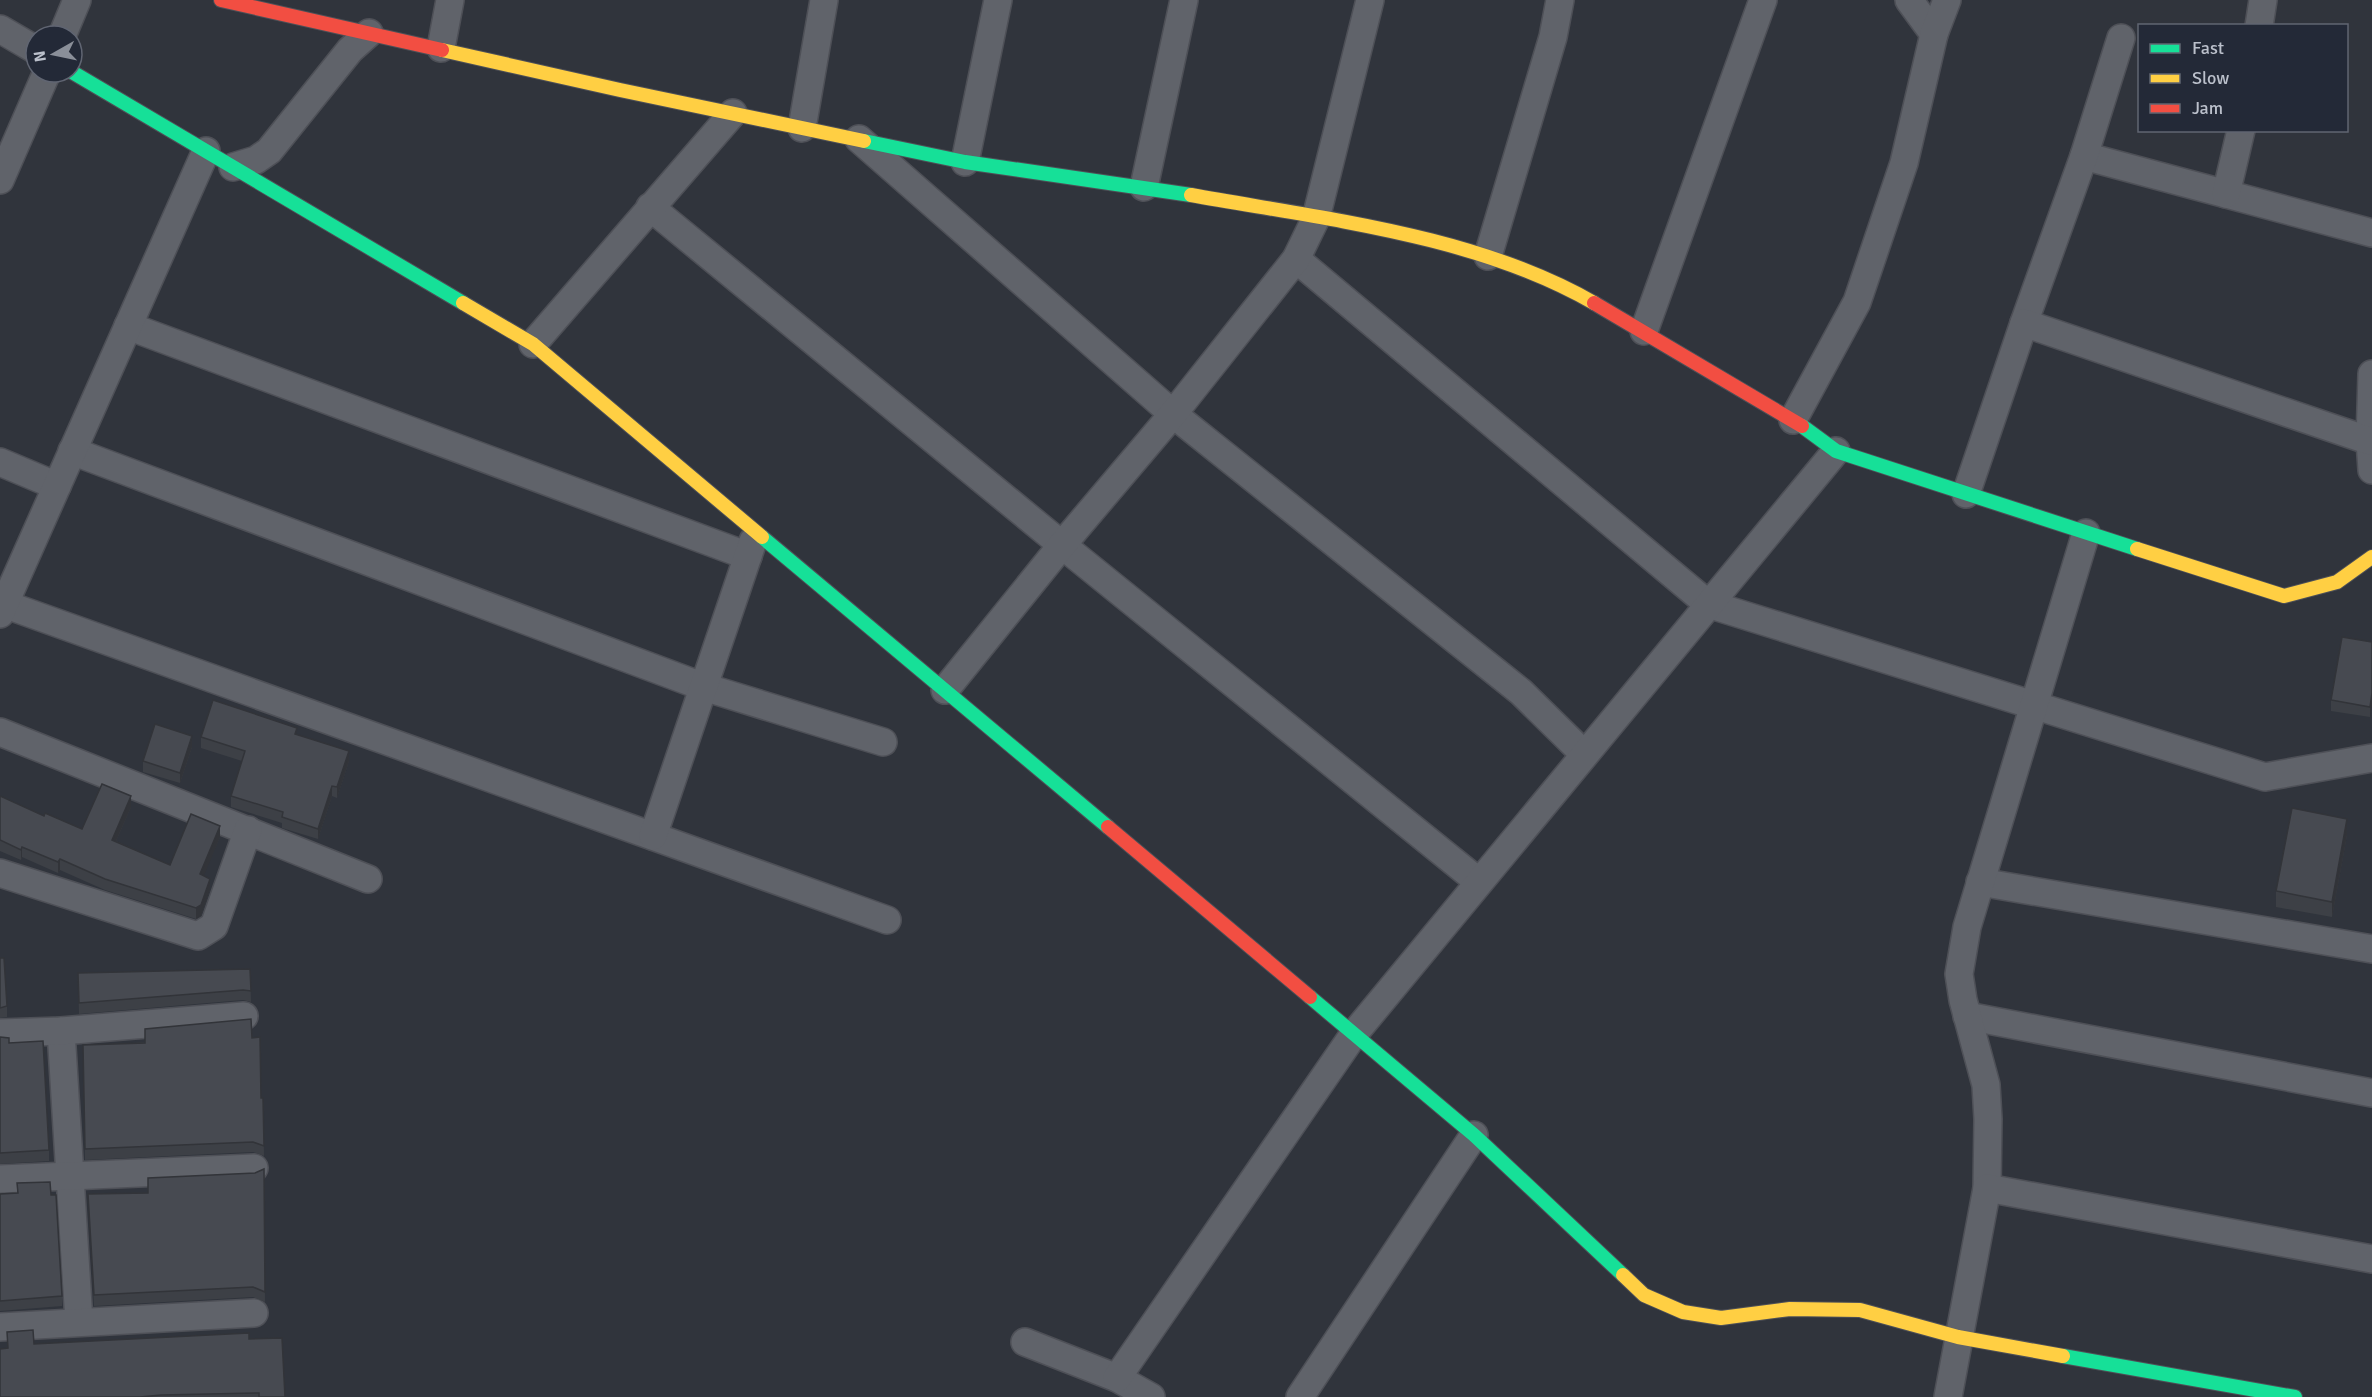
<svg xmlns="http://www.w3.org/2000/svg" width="2372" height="1397" viewBox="0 0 2372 1397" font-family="Signika,sans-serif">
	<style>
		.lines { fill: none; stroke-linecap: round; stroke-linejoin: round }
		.street-casing { stroke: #4e5057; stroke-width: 30 }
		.fast-casing { stroke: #4e5057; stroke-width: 16 }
		.slow-casing { stroke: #4e5057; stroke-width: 16 }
		.jam-casing { stroke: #4e5057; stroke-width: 16 }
		.street { stroke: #60636a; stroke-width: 27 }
		.fast { stroke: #16e098; stroke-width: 14 }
		.slow { stroke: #ffcf43; stroke-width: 14 }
		.jam { stroke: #f24e42; stroke-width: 14 }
		.wall { fill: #3d4046 }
		.shaded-wall { fill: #323439 }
		.building { fill: #474a51; stroke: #323439; stroke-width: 1.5 }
	</style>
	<rect width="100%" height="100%" fill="#30343c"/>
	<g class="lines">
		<defs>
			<g id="street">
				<path d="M 1909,0 L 1934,34"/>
				<path d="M 2259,26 L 2263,0"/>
				<path d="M 0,29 L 36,50"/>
				<path d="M 62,36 L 77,0"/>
				<path d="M 441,48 L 450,0"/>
				<path d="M 802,128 L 824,0"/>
				<path d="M 859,139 L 1173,414 L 1521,692 L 1584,754"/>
				<path d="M 2084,156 L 2372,233"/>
				<path d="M 965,162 L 998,0"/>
				<path d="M 233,167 L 256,160 L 269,151 L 350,50 L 369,33"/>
				<path d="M 0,180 L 47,72"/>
				<path d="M 1144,187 L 1184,0"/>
				<path d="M 2226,194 L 2241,130"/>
				<path d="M 650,207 L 1062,545 L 1479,882"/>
				<path d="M 1488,256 L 1553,37 L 1560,0"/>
				<path d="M 1296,259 L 1708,604 L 2265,777 L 2372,758"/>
				<path d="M 2024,323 L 2084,156 L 2121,38"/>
				<path d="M 128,326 L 748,556"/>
				<path d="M 1644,331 L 1763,0"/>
				<path d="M 533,344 L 733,113"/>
				<path d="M 2372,374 L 2370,441 L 2372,470"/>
				<path d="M 1793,420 L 1857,302 L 1904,163 L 1934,34 L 1947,0"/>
				<path d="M 72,451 L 704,687 L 883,742"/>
				<path d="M 0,462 L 57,486"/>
				<path d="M 1966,494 L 2024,323 L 2370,441"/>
				<path d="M 4,604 L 887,920"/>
				<path d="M 0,614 L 206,151"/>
				<path d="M 945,690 L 1062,545 L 1173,414 L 1296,259 L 1316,218 L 1370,0"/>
				<path d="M 0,732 L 368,879"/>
				<path d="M 653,836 L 753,541"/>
				<path d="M 0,873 L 198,936 L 214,926 L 248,830"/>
				<path d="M 1980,882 L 2372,949"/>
				<path d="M 1967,1016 L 2372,1093"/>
				<path d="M 61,1031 L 79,1322"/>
				<path d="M 0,1033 L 61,1031 L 244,1016"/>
				<path d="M 0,1179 L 254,1168"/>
				<path d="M 1987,1188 L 1988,1119 L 1986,1085 L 1963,1000 L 1959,974 L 1967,927 L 2086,533"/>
				<path d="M 0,1327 L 254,1313"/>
				<path d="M 1025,1342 L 1117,1378 L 1151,1397"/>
				<path d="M 1117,1378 L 1354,1034 L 1836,451"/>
				<path d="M 1300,1397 L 1474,1135"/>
				<path d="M 1948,1397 L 1987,1188 L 2372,1259"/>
			</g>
			<g id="fast">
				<path d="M 72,72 L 463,303"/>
				<path d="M 864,141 L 965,162 L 1191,195"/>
				<path d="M 1802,426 L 1836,451 L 2137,549"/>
				<path d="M 762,537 L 1108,827"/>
				<path d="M 1310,997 L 1474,1135 L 1623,1275"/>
				<path d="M 2063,1356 L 2295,1397"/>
			</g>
			<g id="slow">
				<path d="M 442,50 L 620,90 L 864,141"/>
				<path d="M 1191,195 C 1324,219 1476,235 1594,303"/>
				<path d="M 463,303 L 533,344 L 762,537"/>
				<path d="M 2137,549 L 2284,596 L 2337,582 L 2372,557"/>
				<path d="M 1623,1275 L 1644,1295 L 1683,1312 L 1721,1318 L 1790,1309 L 1860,1310 L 1958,1337 L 2063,1356"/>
			</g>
			<g id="jam">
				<path d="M 221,0 L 442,50"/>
				<path d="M 1594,303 L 1802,426"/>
				<path d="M 1108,827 L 1310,997"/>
			</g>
		</defs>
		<!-- street casing -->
		<use href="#street" class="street-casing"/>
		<!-- fast casing -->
		<use href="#fast" class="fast-casing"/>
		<!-- slow casing -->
		<use href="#slow" class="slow-casing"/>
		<!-- jam casing -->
		<use href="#jam" class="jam-casing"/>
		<!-- street -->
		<use href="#street" class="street"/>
		<!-- fast -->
		<use href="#fast" class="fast"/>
		<!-- slow -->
		<use href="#slow" class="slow"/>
		<!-- jam -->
		<use href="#jam" class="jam"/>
	</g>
	<!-- wall -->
	<g class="wall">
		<path d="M 2372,642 L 2370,717 L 2331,711 L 2331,700 Z"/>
		<path d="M 297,734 L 349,761 L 337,798 L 332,796 L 318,839 L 282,828 L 282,823 L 231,807 L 231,796 L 242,761 L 201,748 L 201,737 Z"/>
		<path d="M 192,747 L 180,783 L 143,772 L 143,761 Z"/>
		<path d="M 0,796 L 44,816 L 82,829 L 131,807 L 116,841 L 170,865 L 220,837 L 203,876 L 210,890 L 201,916 L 196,919 L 105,890 L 60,870 L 58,873 L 22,857 L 21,860 L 0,851 Z"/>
		<path d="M 2347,835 L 2332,917 L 2276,907 L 2276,891 Z"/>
		<path d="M 0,958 L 7,1006 L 7,1017 L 0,1018 Z"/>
		<path d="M 250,969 L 251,1002 L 243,1000 L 79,1014 L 78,973 Z"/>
		<path d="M 0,1037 L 9,1043 L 49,1150 L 49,1161 L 0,1164 Z"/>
		<path d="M 252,1038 L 261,1098 L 263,1098 L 264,1156 L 253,1152 L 85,1160 L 83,1045 Z"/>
		<path d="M 264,1169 L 265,1302 L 253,1297 L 94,1306 L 88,1194 L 148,1193 L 255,1173 Z"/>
		<path d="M 17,1183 L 51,1195 L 62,1296 L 62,1306 L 0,1311 L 0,1194 L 17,1193 Z"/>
		<path d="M 249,1339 L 285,1397 L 0,1397 L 8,1348 L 34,1344 Z"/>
	</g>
	<!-- shaded-wall -->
	<g class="shaded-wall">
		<path d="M 2372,693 L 2372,704 L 2370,717 L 2370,707 Z"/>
		<path d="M 192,736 L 192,747 L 180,783 L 180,773 Z"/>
		<path d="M 349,751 L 349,761 L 337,798 L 337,787 Z"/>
		<path d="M 332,786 L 332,796 L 318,839 L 318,829 Z"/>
		<path d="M 131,796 L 131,807 L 112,850 L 112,840 Z"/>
		<path d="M 2347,819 L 2347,835 L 2332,917 L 2332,902 Z"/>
		<path d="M 220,826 L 220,837 L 200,885 L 200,874 Z"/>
		<path d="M 22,847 L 22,857 L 21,860 L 21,850 Z"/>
		<path d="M 60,859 L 60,870 L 58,873 L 58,862 Z"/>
		<path d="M 210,879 L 210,890 L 201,916 L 196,919 L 196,908 Z"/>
	</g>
	<!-- building -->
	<g class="building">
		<path d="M 2342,637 L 2372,642 L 2372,693 L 2370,707 L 2331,700 Z"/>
		<path d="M 213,700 L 297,728 L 295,734 L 349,751 L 337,787 L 332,786 L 318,829 L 282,817 L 283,812 L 231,796 L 245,751 L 201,737 Z"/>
		<path d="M 155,724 L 192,736 L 180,773 L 143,761 Z"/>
		<path d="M 102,784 L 131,796 L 112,840 L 170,865 L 191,814 L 220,826 L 200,874 L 210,879 L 201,905 L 196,908 L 105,879 L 60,859 L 58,862 L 22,847 L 21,850 L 0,840 L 0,796 L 44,816 L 45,813 L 82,829 Z"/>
		<path d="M 2292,808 L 2347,819 L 2332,902 L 2276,891 Z"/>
		<path d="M 0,958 L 4,958 L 7,1006 L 0,1008 Z"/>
		<path d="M 250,969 L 251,991 L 243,990 L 79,1003 L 78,973 Z"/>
		<path d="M 251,1019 L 252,1038 L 260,1037 L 261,1098 L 263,1098 L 264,1146 L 253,1142 L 85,1149 L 83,1045 L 145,1043 L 145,1029 Z"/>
		<path d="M 0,1037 L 9,1038 L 9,1043 L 43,1041 L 49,1150 L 0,1153 Z"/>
		<path d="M 264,1169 L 265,1292 L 253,1287 L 94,1295 L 88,1194 L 148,1193 L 148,1178 L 255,1173 Z"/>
		<path d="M 50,1182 L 51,1195 L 56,1195 L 62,1296 L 0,1301 L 0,1194 L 18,1193 L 17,1183 Z"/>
		<path d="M 33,1330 L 34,1344 L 249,1333 L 249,1339 L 282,1338 L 285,1397 L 259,1397 L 259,1393 L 161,1395 L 140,1397 L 0,1397 L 0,1349 L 8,1348 L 7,1332 Z"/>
	</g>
	<!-- legend -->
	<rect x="2138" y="24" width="210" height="108" fill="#232937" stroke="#606572" stroke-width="1.5"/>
	<rect x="2150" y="44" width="30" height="9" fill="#16e098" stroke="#606572" stroke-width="1.5"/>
	<text x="2192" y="54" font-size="18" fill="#bbc0cb">Fast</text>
	<rect x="2150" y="74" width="30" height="9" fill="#ffcf43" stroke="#606572" stroke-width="1.5"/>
	<text x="2192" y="84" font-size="18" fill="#bbc0cb">Slow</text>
	<rect x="2150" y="104" width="30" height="9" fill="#f24e42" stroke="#606572" stroke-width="1.5"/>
	<text x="2192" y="114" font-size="18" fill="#bbc0cb">Jam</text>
	<!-- north arrow -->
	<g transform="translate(54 54) rotate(261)"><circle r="28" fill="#232937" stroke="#606572" stroke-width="1.5"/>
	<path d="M0-4.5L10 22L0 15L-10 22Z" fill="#8a8f99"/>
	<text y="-9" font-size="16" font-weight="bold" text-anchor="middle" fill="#bbc0cb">N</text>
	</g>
</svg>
